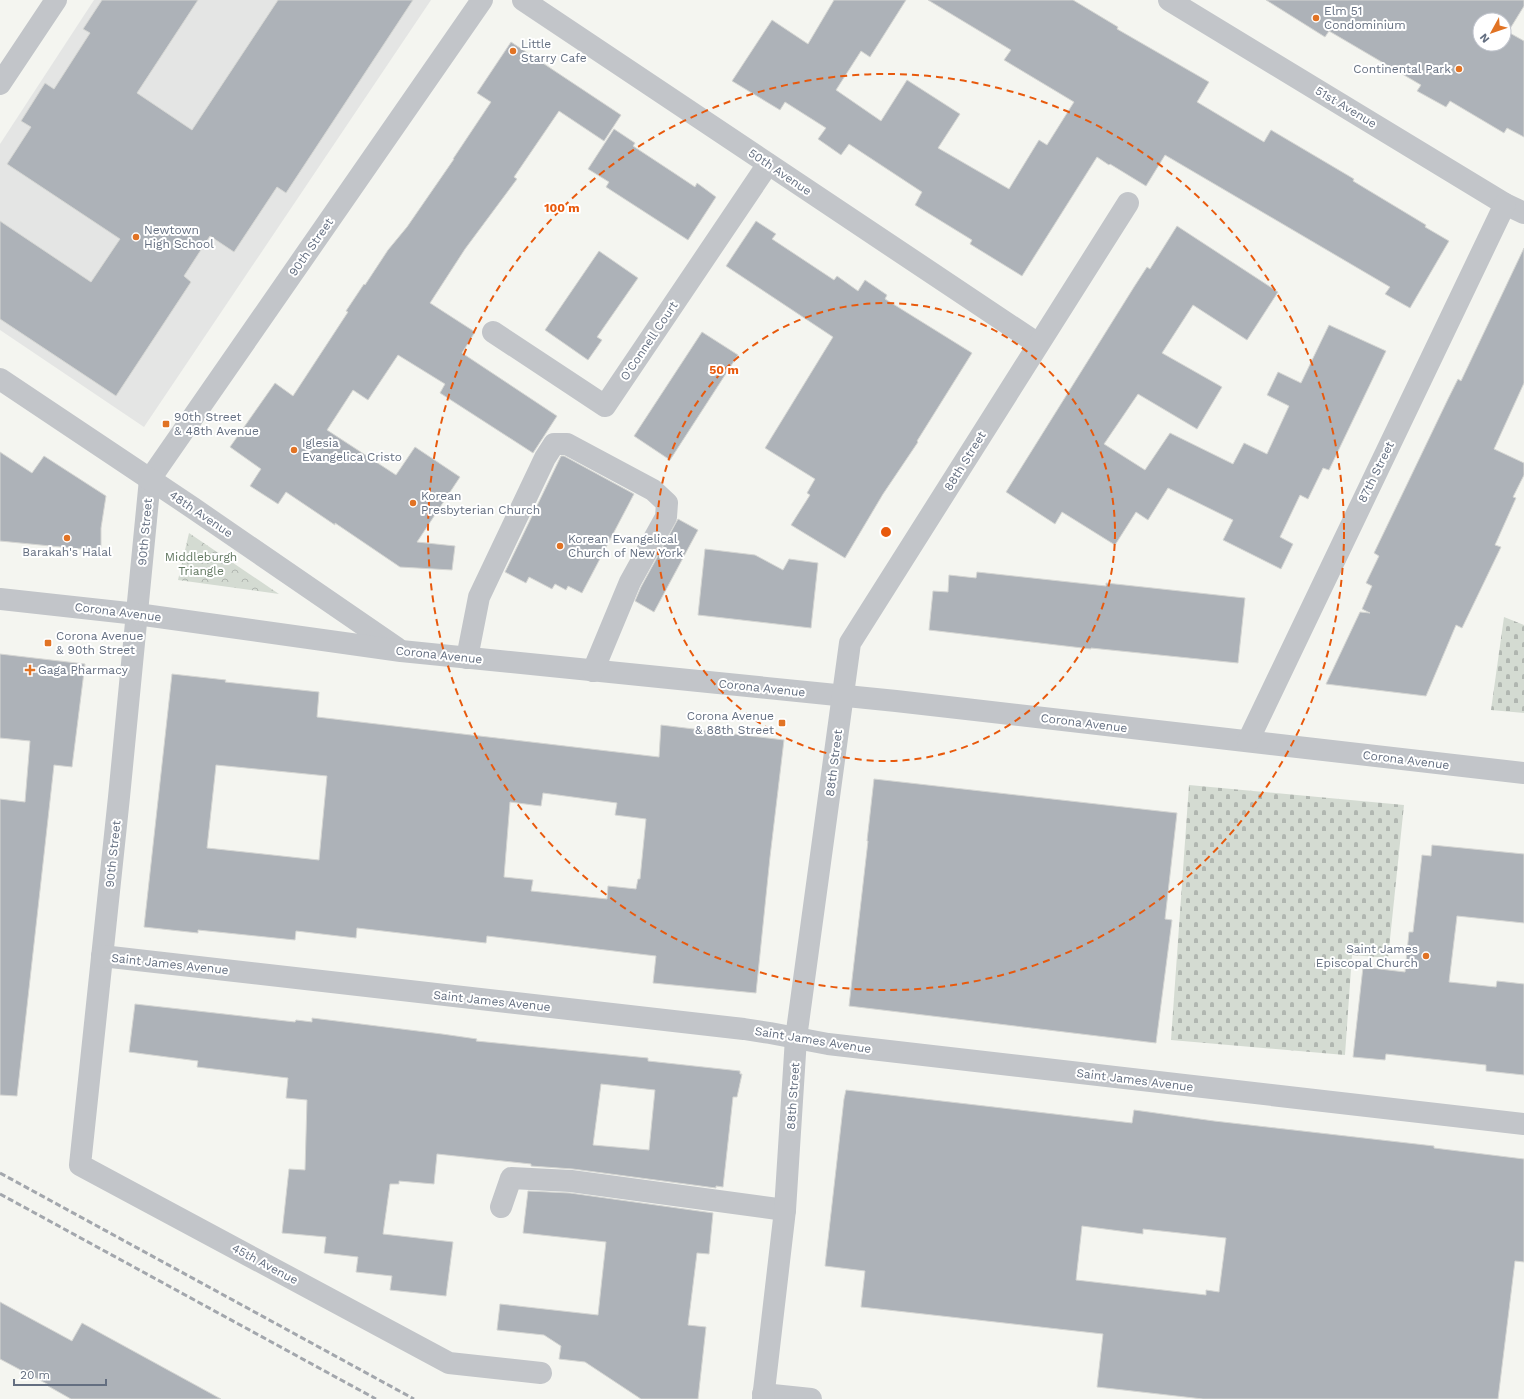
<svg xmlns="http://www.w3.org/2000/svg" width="1524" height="1399" viewBox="0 0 1524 1399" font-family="'Work Sans',sans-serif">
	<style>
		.built { fill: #e4e5e4 }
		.forest { fill: url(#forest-crowns) }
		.cemetery { fill: url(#cemetery-stones) }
		.building { fill: #adb2b8; stroke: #d5d6d3; fill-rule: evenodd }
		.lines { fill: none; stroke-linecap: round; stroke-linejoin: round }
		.minor { stroke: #c2c5c9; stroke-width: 22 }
		.rail { stroke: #a3a7ad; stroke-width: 3; stroke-dasharray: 6 3; stroke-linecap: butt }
		.ring { fill: none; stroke: #e8590c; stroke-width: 2; stroke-dasharray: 7 5 }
		.poi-dot { fill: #e17324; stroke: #fff; stroke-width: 1.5 }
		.labels { text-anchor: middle; stroke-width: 4; stroke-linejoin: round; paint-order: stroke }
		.poi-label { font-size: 12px; fill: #646f81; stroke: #fff; text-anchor: start }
		.street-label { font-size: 12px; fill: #646f81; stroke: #fff }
		.park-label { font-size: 12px; fill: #637962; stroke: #fff }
		.centre { fill: #e8590c; stroke: #fff; stroke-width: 2 }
		.ring-label { font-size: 12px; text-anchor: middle; font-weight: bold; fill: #e8590c; stroke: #fff; stroke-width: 4; stroke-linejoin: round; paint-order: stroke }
	</style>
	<defs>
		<pattern id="forest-crowns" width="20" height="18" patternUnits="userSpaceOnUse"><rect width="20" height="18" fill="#d4dbd2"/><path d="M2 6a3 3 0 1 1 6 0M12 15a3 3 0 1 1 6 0" fill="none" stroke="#b0b6b0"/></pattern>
		<pattern id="cemetery-stones" width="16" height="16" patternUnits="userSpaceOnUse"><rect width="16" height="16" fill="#d4dbd2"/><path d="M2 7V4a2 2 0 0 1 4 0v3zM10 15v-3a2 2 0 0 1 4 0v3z" fill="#b0b6b0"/></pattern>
	</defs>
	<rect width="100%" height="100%" fill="#f4f5f0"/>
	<!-- built -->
	<path class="built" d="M 94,0 L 431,0 L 144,427 L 0,330 L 0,144 Z"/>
	<!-- forest -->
	<path class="forest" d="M 189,533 L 279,594 L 178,580 Z"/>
	<!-- cemetery -->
	<g class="cemetery">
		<path d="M 1504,617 L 1524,625 L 1524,713 L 1491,710 Z"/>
		<path d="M 1189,785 L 1404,805 L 1388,958 L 1352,955 L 1345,1055 L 1171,1040 Z"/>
	</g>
	<!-- building -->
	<g class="building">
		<path d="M 102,0 L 198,0 L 137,93 L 192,130 L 278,0 L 413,0 L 286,193 L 277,187 L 234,252 L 210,236 L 184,276 L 191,282 L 116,396 L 0,319 L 0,221 L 91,282 L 120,239 L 7,164 L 31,127 L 21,121 L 45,83 L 54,89 L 90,33 L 83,29 Z"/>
		<path d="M 834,0 L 906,0 L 870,57 L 861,51 L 836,90 L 881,121 L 907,80 L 960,114 L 938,148 L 1009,189 L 1039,140 L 1047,145 L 1074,102 L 1004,60 L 1011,50 L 928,0 L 1073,0 L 1118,27 L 1117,29 L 1209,82 L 1197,102 L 1264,142 L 1271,130 L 1354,179 L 1353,181 L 1426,225 L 1425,227 L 1449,241 L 1410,308 L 1385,294 L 1390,287 L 1165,155 L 1146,186 L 1110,164 L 1109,165 L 1097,157 L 1022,276 L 970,244 L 972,240 L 915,205 L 922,192 L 849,144 L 841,155 L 818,139 L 826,128 L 785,102 L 780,110 L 732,81 L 772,20 L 808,44 Z"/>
		<path d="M 1266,0 L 1524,0 L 1524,6 L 1508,32 L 1524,41 L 1524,137 L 1507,128 L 1504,133 L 1450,101 L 1446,107 L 1417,91 L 1421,85 L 1329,31 L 1325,37 ZM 1480,20 L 1504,20 L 1504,44 L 1480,44 Z"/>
		<path d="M 511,42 L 621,115 L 604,141 L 559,111 L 514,177 L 517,179 L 465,249 L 430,303 L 475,332 L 462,353 L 557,416 L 533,453 L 440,393 L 445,384 L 398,355 L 368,400 L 353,390 L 327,430 L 396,475 L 415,447 L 460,477 L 417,542 L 455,546 L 452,570 L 400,567 L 335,523 L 335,525 L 286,492 L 278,504 L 250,486 L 261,469 L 230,447 L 275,383 L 293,396 L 348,312 L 346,311 L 364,284 L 365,285 L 388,250 L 407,227 L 454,159 L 453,159 L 491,102 L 477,93 Z"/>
		<path d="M 614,129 L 635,143 L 633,146 L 674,173 L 695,187 L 697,183 L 716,197 L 688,240 L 606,187 L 609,182 L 588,169 Z"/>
		<path d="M 756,221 L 776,234 L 772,239 L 834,280 L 837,276 L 858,291 L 865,280 L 887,295 L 885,299 L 972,353 L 917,441 L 918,442 L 883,494 L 845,558 L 791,525 L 810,495 L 807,493 L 815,479 L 765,448 L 833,337 L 726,266 Z"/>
		<path d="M 1177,226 L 1278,292 L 1247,340 L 1193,305 L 1162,353 L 1222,387 L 1197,429 L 1138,394 L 1104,444 L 1145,470 L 1170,433 L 1233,464 L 1244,443 L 1267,454 L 1289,406 L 1267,395 L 1278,372 L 1301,383 L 1329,325 L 1386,351 L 1329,470 L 1323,468 L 1308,499 L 1300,495 L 1280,537 L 1293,544 L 1281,569 L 1223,540 L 1233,520 L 1168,488 L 1148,520 L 1136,512 L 1115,545 L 1062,512 L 1055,524 L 1006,492 L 1134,287 L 1147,267 L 1150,269 Z"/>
		<path d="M 1524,248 L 1524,383 L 1494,449 L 1524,463 L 1524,475 L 1513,497 L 1516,498 L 1495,545 L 1501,547 L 1462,628 L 1456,625 L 1426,696 L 1326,684 L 1360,612 L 1370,613 L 1362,609 L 1372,586 L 1366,583 L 1379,556 L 1374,553 L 1448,399 L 1458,379 L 1461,381 Z"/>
		<path d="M 599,251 L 638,278 L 597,337 L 602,340 L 588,360 L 545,330 Z"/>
		<path d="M 702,332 L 738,355 L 670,460 L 634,436 Z"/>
		<path d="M 0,452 L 32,473 L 44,456 L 106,496 L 101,528 L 101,551 L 0,541 Z"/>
		<path d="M 561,456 L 564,456 L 634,494 L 582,593 L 568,586 L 566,590 L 555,584 L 552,589 L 529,577 L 526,583 L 505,572 Z"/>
		<path d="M 678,519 L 698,530 L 654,612 L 635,601 L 641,587 Z"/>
		<path d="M 705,549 L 755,555 L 783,570 L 789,559 L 818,563 L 811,628 L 698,615 Z"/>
		<path d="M 977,572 L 1106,586 L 1106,583 L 1245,598 L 1238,663 L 1091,648 L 1091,649 L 929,630 L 933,591 L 948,592 L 949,575 L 976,578 Z"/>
		<path d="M 0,654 L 85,664 L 72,767 L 54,765 L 17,1096 L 0,1095 L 0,799 L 25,802 L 30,741 L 0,738 Z"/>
		<path d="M 172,674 L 226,680 L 225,682 L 319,692 L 317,717 L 659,757 L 661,725 L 784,740 L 770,857 L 756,993 L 653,983 L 656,956 L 487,936 L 486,943 L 357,928 L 356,938 L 296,931 L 295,940 L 198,930 L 198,933 L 144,927 ZM 216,765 L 327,776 L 319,860 L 207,848 ZM 543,793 L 617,803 L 615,815 L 646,819 L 640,879 L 638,879 L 636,889 L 608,886 L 607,899 L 531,891 L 533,880 L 504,877 L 510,802 L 541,806 Z"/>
		<path d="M 874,779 L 1177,813 L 1165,919 L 1172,920 L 1156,1043 L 849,1006 L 868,841 L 867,841 Z"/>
		<path d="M 1432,845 L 1524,854 L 1524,923 L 1457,916 L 1449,982 L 1496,987 L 1497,981 L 1524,984 L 1524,1075 L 1486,1071 L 1486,1065 L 1386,1054 L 1385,1060 L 1353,1057 L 1363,967 L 1405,972 L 1409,932 L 1413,932 L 1422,855 L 1431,856 Z"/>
		<path d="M 135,1004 L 295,1022 L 296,1020 L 312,1022 L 312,1018 L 442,1034 L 477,1039 L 476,1041 L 648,1058 L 648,1061 L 740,1071 L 740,1074 L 742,1074 L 737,1097 L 733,1097 L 723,1187 L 716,1186 L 716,1188 L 573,1169 L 531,1166 L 531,1164 L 437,1154 L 434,1184 L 399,1181 L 399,1184 L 390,1184 L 383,1234 L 453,1242 L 446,1296 L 390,1290 L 392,1276 L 356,1272 L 358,1257 L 324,1253 L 326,1237 L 282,1233 L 289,1169 L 305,1170 L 307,1100 L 286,1098 L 288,1078 L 197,1067 L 198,1061 L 129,1052 ZM 601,1084 L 655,1090 L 649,1150 L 593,1145 Z"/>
		<path d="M 846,1090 L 1132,1123 L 1134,1110 L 1214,1121 L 1434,1146 L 1434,1148 L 1524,1159 L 1524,1262 L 1515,1261 L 1498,1399 L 1203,1399 L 1097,1387 L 1103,1334 L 861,1307 L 865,1271 L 825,1266 L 844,1099 ZM 1082,1226 L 1143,1234 L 1143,1229 L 1226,1238 L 1219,1292 L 1206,1290 L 1206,1295 L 1076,1280 Z"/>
		<path d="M 528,1191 L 570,1193 L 713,1213 L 709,1254 L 697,1253 L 688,1325 L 706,1327 L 698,1399 L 641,1399 L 585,1362 L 559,1359 L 561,1346 L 544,1335 L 497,1330 L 500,1304 L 598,1315 L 606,1242 L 523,1233 Z"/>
		<path d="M 0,1302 L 72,1341 L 82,1323 L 221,1399 L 71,1399 L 48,1386 L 49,1385 L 0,1359 Z"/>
	</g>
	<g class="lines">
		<!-- minor -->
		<g class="minor">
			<path d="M 482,0 L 150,479 L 119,797 L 80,1165 L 449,1363 L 541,1373"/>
			<path d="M 523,0 L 1038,344"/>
			<path d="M 1169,0 L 1505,204 L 1524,213"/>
			<path d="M 0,84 L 56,0"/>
			<path d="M 493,332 L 605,406 L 768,164"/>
			<path d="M 0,379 L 193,508 L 397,648"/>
			<path d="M 0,599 L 137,614 L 401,651 L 896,701 L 1524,773"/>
			<path d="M 467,658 L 479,597 L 545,458 L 554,444 L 567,444 L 653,490 L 667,503 L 666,517 L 630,582 L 593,671"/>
			<path d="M 1248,741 L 1505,204"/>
			<path d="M 102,956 L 744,1029 L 770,1033 L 828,1044 L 1524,1124"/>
			<path d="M 501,1207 L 511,1178 L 571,1181 L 785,1210"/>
			<path d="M 763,1394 L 811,1399"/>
			<path d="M 763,1399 L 785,1210 L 796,1038 L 850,643 L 1128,203"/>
		</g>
		<!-- rail -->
		<g class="rail">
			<path d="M 0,1173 L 414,1399"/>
			<path d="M 0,1194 L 376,1399"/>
		</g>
	</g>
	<!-- distance rings -->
	<g class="ring">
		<circle cx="886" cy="532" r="229"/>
		<circle cx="886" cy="532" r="458"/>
	</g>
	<!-- markers -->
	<g class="poi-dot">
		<circle cx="1316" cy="18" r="4"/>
		<circle cx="513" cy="51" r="4"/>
		<circle cx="1459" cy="69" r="4"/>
		<circle cx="136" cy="237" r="4"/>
		<rect x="162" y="420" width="8" height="8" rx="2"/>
		<circle cx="294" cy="450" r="4"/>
		<circle cx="413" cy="503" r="4"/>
		<circle cx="67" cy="538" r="4"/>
		<circle cx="560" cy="546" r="4"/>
		<rect x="44" y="639" width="8" height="8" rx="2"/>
		<path d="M28 664h4v4h4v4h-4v4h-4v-4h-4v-4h4z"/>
		<rect x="778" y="719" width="8" height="8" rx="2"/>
		<circle cx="1426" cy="956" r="4"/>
	</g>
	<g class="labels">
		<!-- poi labels -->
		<g class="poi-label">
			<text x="1324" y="15">Elm 51<tspan x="1324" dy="14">Condominium</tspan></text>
			<text x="521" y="48">Little<tspan x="521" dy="14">Starry Cafe</tspan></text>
			<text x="1451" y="73" text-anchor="end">Continental Park</text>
			<text x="144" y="234">Newtown<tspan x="144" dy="14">High School</tspan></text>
			<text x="174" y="421">90th Street<tspan x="174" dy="14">&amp; 48th Avenue</tspan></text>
			<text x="302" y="447">Iglesia<tspan x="302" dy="14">Evangelica Cristo</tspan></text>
			<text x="421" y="500">Korean<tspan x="421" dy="14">Presbyterian Church</tspan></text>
			<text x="568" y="543">Korean Evangelical<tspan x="568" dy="14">Church of New York</tspan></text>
			<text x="67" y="556" text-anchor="middle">Barakah's Halal</text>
			<text x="56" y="640">Corona Avenue<tspan x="56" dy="14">&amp; 90th Street</tspan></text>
			<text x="38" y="674">Gaga Pharmacy</text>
			<text x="774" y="720" text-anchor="end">Corona Avenue<tspan x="774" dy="14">&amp; 88th Street</tspan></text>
			<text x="1418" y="953" text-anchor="end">Saint James<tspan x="1418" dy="14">Episcopal Church</tspan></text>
		</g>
		<!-- street labels -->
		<g class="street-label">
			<text transform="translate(1346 107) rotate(31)" y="4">51st Avenue</text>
			<text transform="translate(780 172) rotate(34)" y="4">50th Avenue</text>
			<text transform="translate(311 247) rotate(-55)" y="4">90th Street</text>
			<text transform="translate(649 341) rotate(-56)" y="4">O'Connell Court</text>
			<text transform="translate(965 461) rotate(-58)" y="4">88th Street</text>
			<text transform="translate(1376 472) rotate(-64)" y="4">87th Street</text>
			<text transform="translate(201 514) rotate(34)" y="4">48th Avenue</text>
			<text transform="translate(145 532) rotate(-85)" y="4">90th Street</text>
			<text transform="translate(118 612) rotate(7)" y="4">Corona Avenue</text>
			<text transform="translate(439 655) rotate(6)" y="4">Corona Avenue</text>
			<text transform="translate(762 688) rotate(6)" y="4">Corona Avenue</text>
			<text transform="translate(1084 723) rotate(7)" y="4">Corona Avenue</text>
			<text transform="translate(1406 760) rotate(7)" y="4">Corona Avenue</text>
			<text transform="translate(834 763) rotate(-83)" y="4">88th Street</text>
			<text transform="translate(113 854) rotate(-84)" y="4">90th Street</text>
			<text transform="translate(170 964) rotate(6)" y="4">Saint James Avenue</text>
			<text transform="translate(492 1001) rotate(6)" y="4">Saint James Avenue</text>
			<text transform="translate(813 1040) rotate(9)" y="4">Saint James Avenue</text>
			<text transform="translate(1135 1080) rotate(7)" y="4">Saint James Avenue</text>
			<text transform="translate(793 1096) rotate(-86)" y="4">88th Street</text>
			<text transform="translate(265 1264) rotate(28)" y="4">45th Avenue</text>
		</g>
		<!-- park labels -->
		<g class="park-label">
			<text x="201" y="561">Middleburgh<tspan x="201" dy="14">Triangle</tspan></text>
		</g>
	</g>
	<circle cx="886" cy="532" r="6" class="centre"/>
	<g class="ring-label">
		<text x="562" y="212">100 m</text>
		<text x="724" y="374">50 m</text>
	</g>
	<!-- north arrow -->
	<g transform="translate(1492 32) rotate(230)"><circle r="19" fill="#ffffff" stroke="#c1c5cd"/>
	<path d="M0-3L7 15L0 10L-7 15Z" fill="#e17324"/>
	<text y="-6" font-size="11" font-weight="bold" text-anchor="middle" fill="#646f81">N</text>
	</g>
	<!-- scale -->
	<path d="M14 1379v6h92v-6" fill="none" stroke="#646f81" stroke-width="2"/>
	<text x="20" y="1379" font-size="12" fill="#646f81" stroke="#ffffff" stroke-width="3" paint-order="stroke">20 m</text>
</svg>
